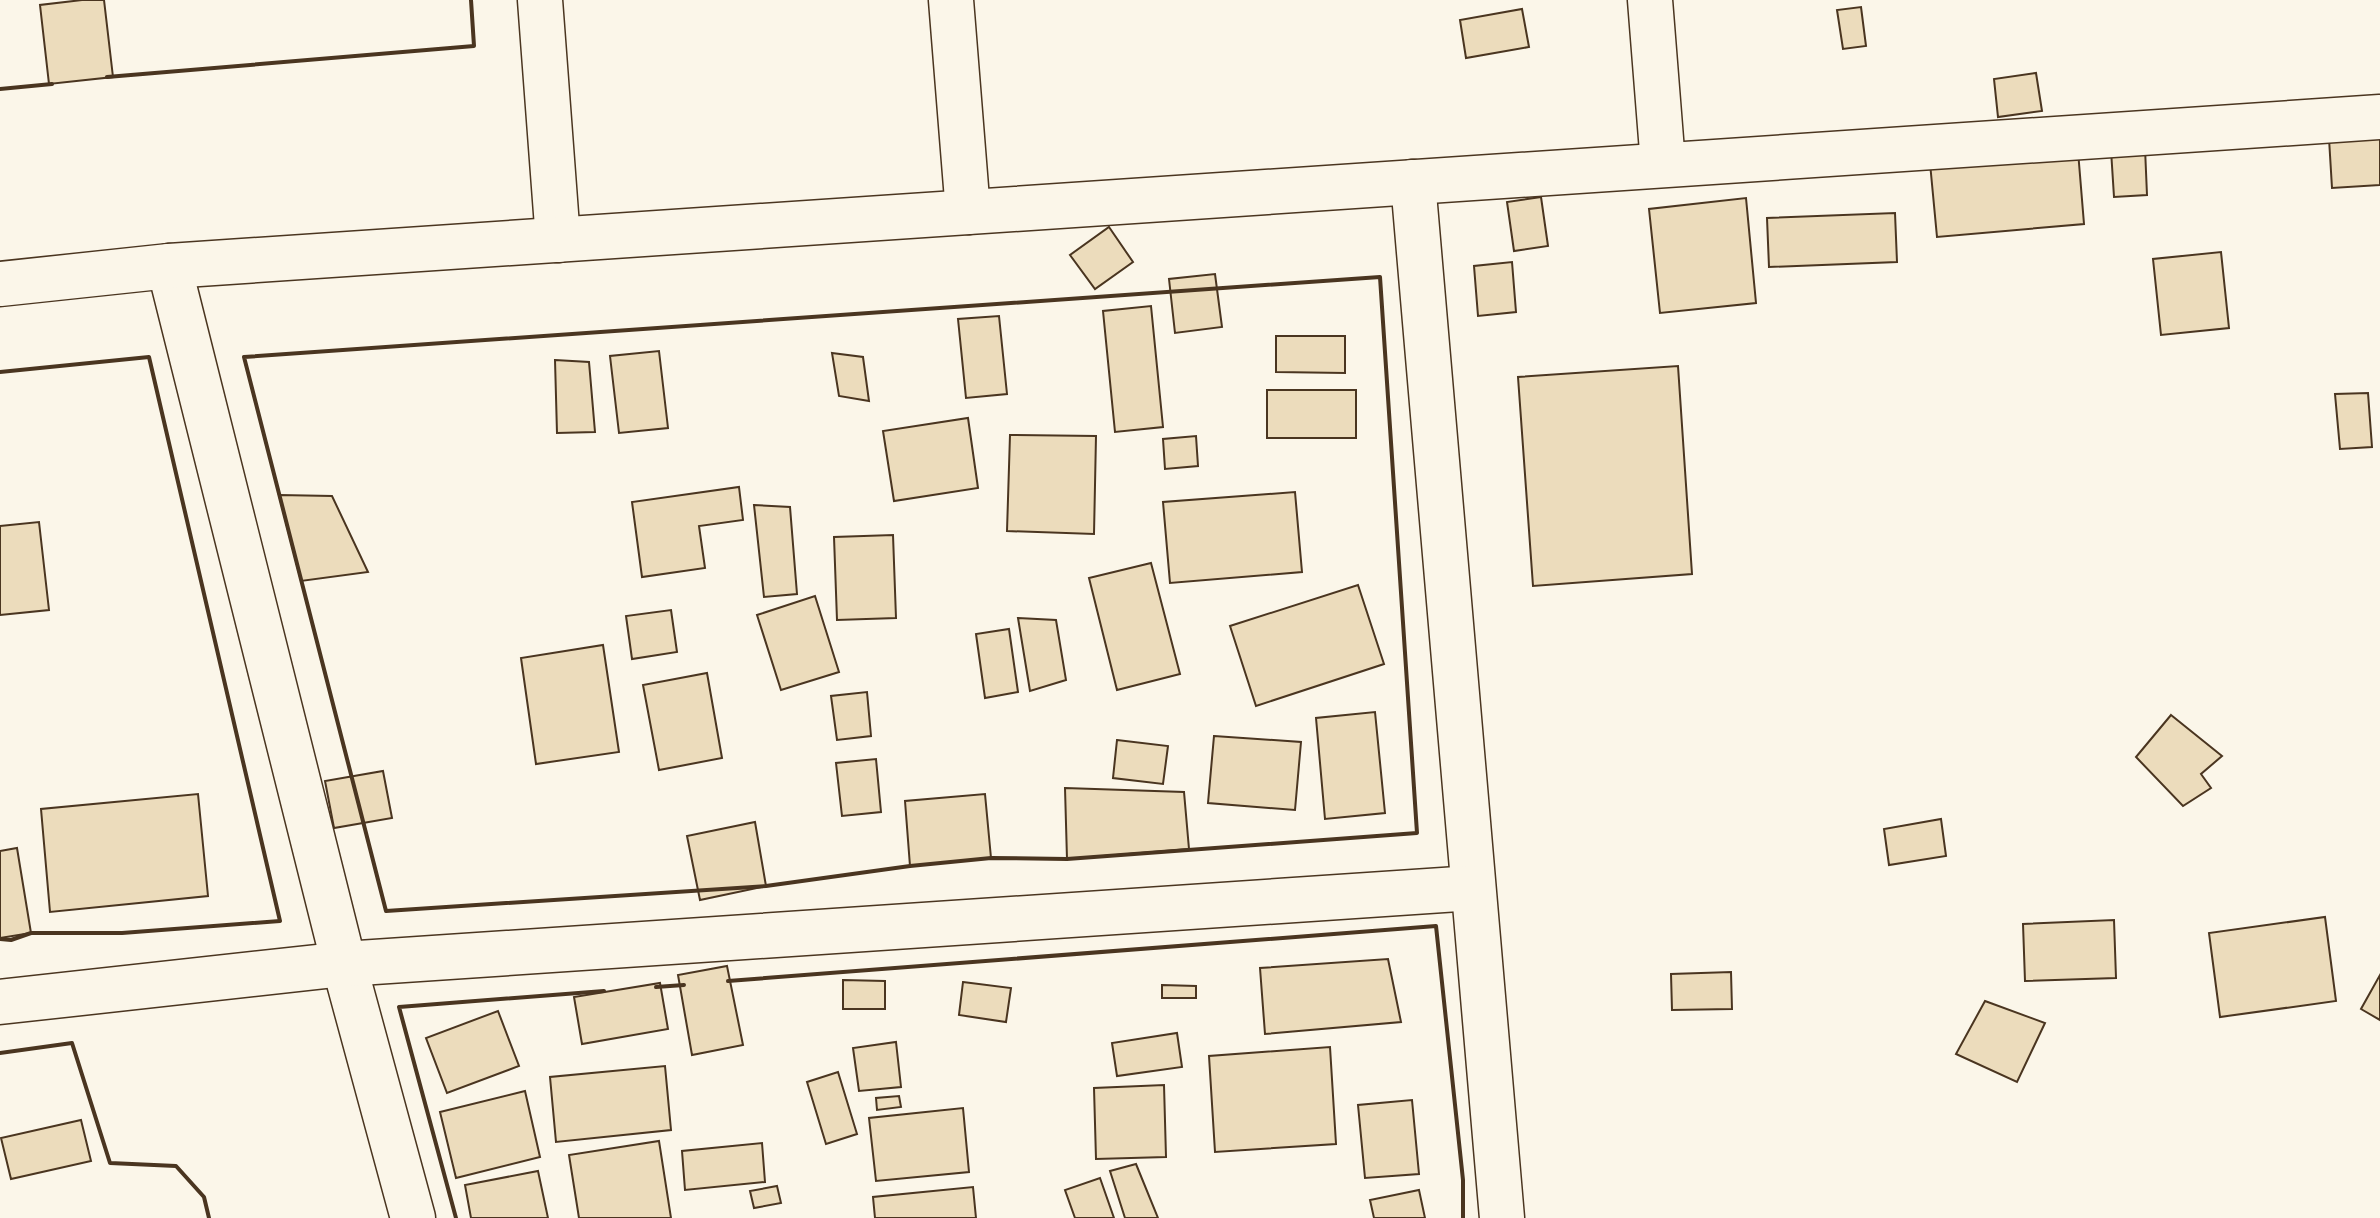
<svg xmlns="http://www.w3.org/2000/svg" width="2380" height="1218" viewBox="0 0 2380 1218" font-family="'Fira Sans Condensed',sans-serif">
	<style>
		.building { fill: #ecdcbc; stroke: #4a3520; stroke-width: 2 }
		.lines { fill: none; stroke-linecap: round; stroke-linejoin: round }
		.minor-casing { stroke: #4a3520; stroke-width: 47 }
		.minor { stroke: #fbf6e9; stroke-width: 44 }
		.wall { stroke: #4a3520; stroke-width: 4 }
	</style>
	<rect width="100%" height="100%" fill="#fbf6e9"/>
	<!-- building -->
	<g class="building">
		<path d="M 82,0 L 104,0 L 113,77 L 49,84 L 40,5 Z"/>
		<path d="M 1861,7 L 1866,46 L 1843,49 L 1837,10 Z"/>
		<path d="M 1522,9 L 1529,47 L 1466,58 L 1460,20 Z"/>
		<path d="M 2036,73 L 2042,111 L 1998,117 L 1994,79 Z"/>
		<path d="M 2380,119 L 2380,185 L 2332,188 L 2328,122 Z"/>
		<path d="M 2145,148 L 2147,195 L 2114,197 L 2111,150 Z"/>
		<path d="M 2078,151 L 2084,224 L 1937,237 L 1930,163 Z"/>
		<path d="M 1541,197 L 1548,246 L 1514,251 L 1507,202 Z"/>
		<path d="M 1746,198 L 1756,303 L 1660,313 L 1649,209 Z"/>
		<path d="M 1895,213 L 1897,262 L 1769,267 L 1767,218 Z"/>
		<path d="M 1109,227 L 1133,262 L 1095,289 L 1070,255 Z"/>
		<path d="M 2221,252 L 2229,328 L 2161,335 L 2153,259 Z"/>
		<path d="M 1512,262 L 1516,312 L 1478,316 L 1474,266 Z"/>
		<path d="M 1215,274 L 1222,327 L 1175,333 L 1169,279 Z"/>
		<path d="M 1151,306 L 1163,427 L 1115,432 L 1103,311 Z"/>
		<path d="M 999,316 L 1007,394 L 966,398 L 958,319 Z"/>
		<path d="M 1276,336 L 1345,336 L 1345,373 L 1276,372 Z"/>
		<path d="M 659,351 L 668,428 L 619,433 L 610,356 Z"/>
		<path d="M 832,353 L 863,357 L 869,401 L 839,396 Z"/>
		<path d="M 555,360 L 589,362 L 595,432 L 557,433 Z"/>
		<path d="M 1678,366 L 1692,574 L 1533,586 L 1518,377 Z"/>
		<rect x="1267" y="390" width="89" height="48"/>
		<path d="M 2368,393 L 2372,447 L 2340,449 L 2335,394 Z"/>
		<path d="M 968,418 L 978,488 L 894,501 L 883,431 Z"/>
		<path d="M 1010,435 L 1096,436 L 1094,534 L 1007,531 Z"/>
		<path d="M 1196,436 L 1198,466 L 1165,469 L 1163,439 Z"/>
		<path d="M 739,487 L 743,520 L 699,526 L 705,568 L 642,577 L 632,502 Z"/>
		<path d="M 1295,492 L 1302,572 L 1170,583 L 1163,502 Z"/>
		<path d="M 279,495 L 332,496 L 368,572 L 301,581 Z"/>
		<path d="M 754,505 L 790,507 L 797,594 L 764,597 Z"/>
		<path d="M 39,522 L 49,610 L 0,615 L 0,526 Z"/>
		<path d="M 893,535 L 896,618 L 837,620 L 834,537 Z"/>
		<path d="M 1151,563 L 1180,674 L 1117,690 L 1089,578 Z"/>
		<path d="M 1358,585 L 1384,664 L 1256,706 L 1230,626 Z"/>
		<path d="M 815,596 L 839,672 L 781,690 L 757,615 Z"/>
		<path d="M 671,610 L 677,652 L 632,659 L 626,616 Z"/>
		<path d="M 1018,618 L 1056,620 L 1066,680 L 1030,691 Z"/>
		<path d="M 1009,629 L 1018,692 L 985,698 L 976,634 Z"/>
		<path d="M 603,645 L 619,752 L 536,764 L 521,658 Z"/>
		<path d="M 707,673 L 722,758 L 659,770 L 643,685 Z"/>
		<path d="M 867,692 L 871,736 L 837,740 L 831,696 Z"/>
		<path d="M 1375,712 L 1385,813 L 1325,819 L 1316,718 Z"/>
		<path d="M 2171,715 L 2222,756 L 2201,774 L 2211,788 L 2183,806 L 2136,757 Z"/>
		<path d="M 1214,736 L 1301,742 L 1295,810 L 1208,803 Z"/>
		<path d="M 1117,740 L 1168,746 L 1163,784 L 1113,778 Z"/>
		<path d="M 876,759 L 881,812 L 842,816 L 836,763 Z"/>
		<path d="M 383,771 L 392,818 L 334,828 L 325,781 Z"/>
		<path d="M 1065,788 L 1184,792 L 1189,849 L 1067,859 Z"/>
		<path d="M 198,794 L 208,896 L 50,912 L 41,809 Z"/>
		<path d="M 985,794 L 991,858 L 910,866 L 905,801 Z"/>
		<path d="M 1941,819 L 1946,856 L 1889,865 L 1884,829 Z"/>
		<path d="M 755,822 L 766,886 L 700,900 L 687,836 Z"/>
		<path d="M 17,848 L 31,933 L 0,938 L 0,851 Z"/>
		<path d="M 2325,917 L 2336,1001 L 2220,1017 L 2209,933 Z"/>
		<path d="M 2114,920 L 2116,978 L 2025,981 L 2023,924 Z"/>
		<path d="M 1388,959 L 1401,1022 L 1265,1034 L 1260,968 Z"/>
		<path d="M 727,966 L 743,1045 L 692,1055 L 678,975 Z"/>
		<path d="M 1731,972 L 1732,1009 L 1672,1010 L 1671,974 Z"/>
		<path d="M 2380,975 L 2380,1020 L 2361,1009 Z"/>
		<path d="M 843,980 L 885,981 L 885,1009 L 843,1009 Z"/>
		<path d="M 963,982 L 1011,988 L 1006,1022 L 959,1015 Z"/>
		<path d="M 660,983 L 668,1029 L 582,1044 L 574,997 Z"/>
		<path d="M 1162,985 L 1196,986 L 1196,998 L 1162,998 Z"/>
		<path d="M 1985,1001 L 2045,1023 L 2017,1082 L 1956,1054 Z"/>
		<path d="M 498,1011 L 519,1066 L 447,1093 L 426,1038 Z"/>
		<path d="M 1177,1033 L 1182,1067 L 1117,1076 L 1112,1043 Z"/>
		<path d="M 896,1042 L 901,1087 L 859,1091 L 853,1048 Z"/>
		<path d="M 1330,1047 L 1336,1144 L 1215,1152 L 1209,1056 Z"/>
		<path d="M 665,1066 L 671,1130 L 556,1142 L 550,1077 Z"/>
		<path d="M 838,1072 L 857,1134 L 826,1144 L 807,1082 Z"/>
		<path d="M 1164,1085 L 1166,1157 L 1096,1159 L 1094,1088 Z"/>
		<path d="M 525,1091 L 540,1157 L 456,1178 L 440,1112 Z"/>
		<path d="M 899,1096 L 901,1107 L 877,1110 L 876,1098 Z"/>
		<path d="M 1412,1100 L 1419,1174 L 1365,1178 L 1358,1105 Z"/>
		<path d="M 963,1108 L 969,1172 L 876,1181 L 869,1118 Z"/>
		<path d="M 81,1120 L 91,1161 L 11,1179 L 1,1138 Z"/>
		<path d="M 659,1141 L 671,1218 L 579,1218 L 569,1155 Z"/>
		<path d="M 762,1143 L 765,1182 L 685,1190 L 682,1151 Z"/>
		<path d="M 1136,1164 L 1158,1218 L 1125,1218 L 1110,1171 Z"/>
		<path d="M 538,1171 L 548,1218 L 471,1218 L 465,1185 Z"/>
		<path d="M 1100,1178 L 1114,1218 L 1075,1218 L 1065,1190 Z"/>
		<path d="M 777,1186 L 781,1203 L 754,1208 L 750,1191 Z"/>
		<path d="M 973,1187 L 976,1218 L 875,1218 L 873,1197 Z"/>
		<path d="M 1419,1190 L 1425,1218 L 1374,1218 L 1370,1200 Z"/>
	</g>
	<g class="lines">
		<defs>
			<g id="minor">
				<path d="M 540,0 L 558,240"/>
				<path d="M 951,0 L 968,212"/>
				<path d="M 1650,0 L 1663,164"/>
				<path d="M 1413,182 L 1502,1218"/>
				<path d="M 169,266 L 344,964 L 413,1218"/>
				<path d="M 0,284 L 169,266 L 2380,117"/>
				<path d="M 0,1002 L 344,964 L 1473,888"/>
			</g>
		</defs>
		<!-- minor casing -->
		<use href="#minor" class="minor-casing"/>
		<!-- minor -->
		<use href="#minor" class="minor"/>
		<!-- wall -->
		<g class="wall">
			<path d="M 107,77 L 474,46 L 471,0"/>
			<path d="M 0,89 L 52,84"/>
			<path d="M 1380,277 L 1417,833 L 1067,859 L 991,858 L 910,866 L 766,886 L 386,911 L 244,357 Z"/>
			<path d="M 0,372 L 149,357 L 280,921 L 122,933 L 31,933 L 11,940 L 0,939"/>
			<path d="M 728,981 L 1436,926 L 1463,1180 L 1463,1218"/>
			<path d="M 656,987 L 684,985"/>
			<path d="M 0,1053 L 72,1043 L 110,1163 L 176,1166 L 204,1197 L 209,1218"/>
			<path d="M 456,1218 L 399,1007 L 604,991"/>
		</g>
	</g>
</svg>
